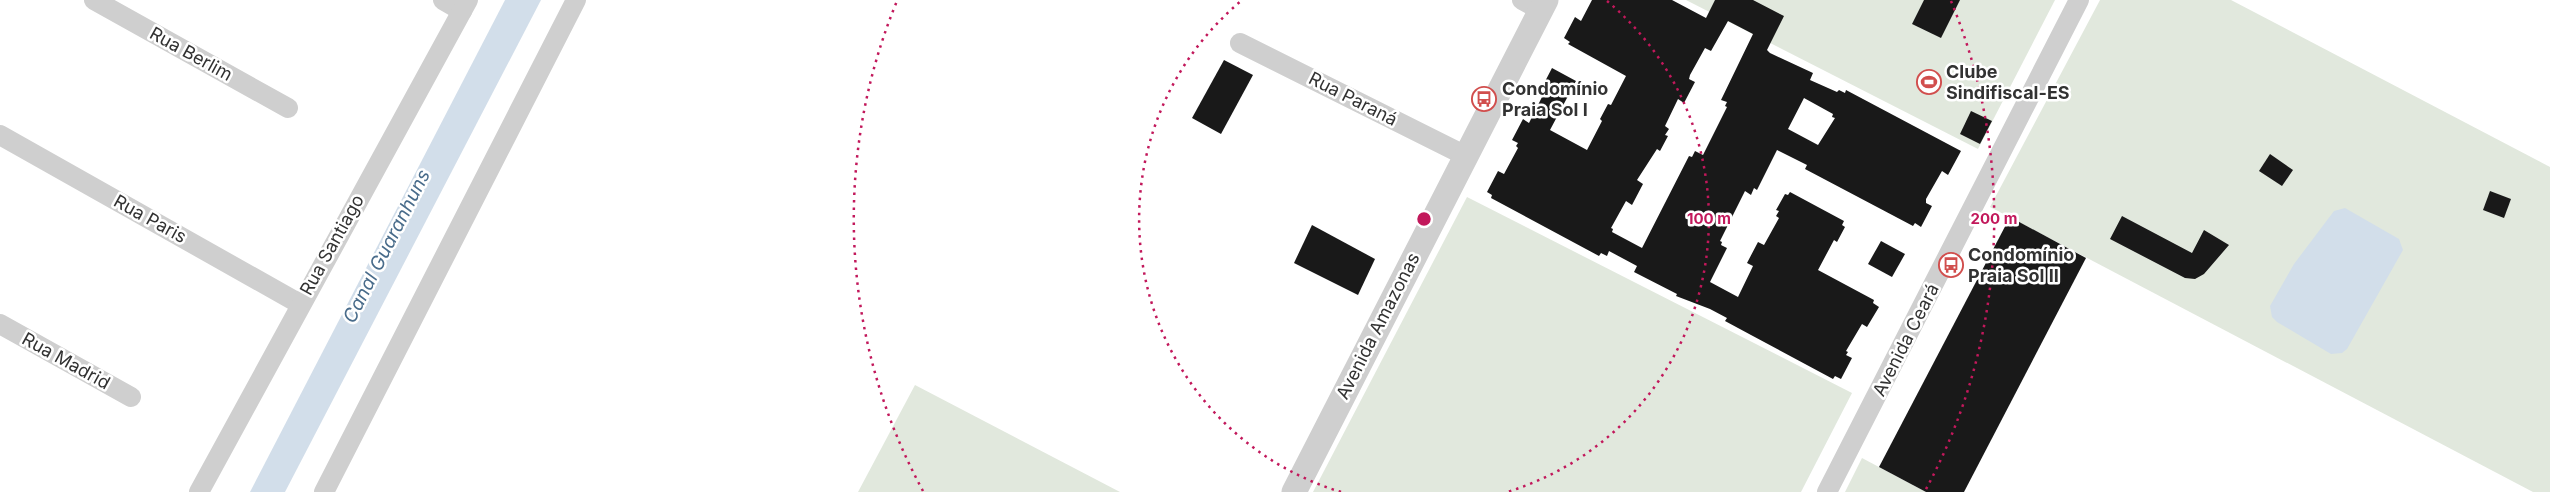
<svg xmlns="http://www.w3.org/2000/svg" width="2550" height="492" viewBox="0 0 2550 492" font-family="Inter,sans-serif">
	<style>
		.green { fill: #e1e8dd }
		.water { fill: #d2deea }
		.building { fill: #191919; fill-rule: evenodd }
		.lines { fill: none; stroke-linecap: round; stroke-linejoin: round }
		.minor { stroke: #cfcfcf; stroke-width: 20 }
		.tertiary { stroke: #cfcfcf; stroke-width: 25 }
		.ring { fill: none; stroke: #c2185b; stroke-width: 2.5; stroke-dasharray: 2.5 5 }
		.labels { text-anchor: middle; stroke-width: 5; stroke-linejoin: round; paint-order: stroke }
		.street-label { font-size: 18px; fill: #323232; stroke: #fff }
		.poi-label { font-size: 18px; font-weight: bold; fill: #323232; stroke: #fff; text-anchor: start }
		.water-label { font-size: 19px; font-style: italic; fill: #496c8b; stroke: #fff }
		.centre { fill: #c2185b; stroke: #fff; stroke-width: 2.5 }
		.ring-label { font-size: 15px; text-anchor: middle; font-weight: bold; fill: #c2185b; stroke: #fff; stroke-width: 5; stroke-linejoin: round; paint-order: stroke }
	</style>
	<rect width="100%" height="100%" fill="#fff"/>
	<!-- green -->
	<g class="green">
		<path d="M 1686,0 L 2055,0 L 1978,149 Z"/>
		<path d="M 2100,0 L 2231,0 L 2550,167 L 2550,492 L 2533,492 L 1990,207 Z"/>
		<path d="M 1467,197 L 1852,393 L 1801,492 L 1313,492 Z"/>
		<path d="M 915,385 L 1120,492 L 858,492 Z"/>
		<path d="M 1862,458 L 1926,492 L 1845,492 Z"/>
	</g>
	<!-- water -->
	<g class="water">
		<path d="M 505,0 L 541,0 L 285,492 L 250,492 Z"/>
		<path d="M 2345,208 L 2399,239 L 2403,250 L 2347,349 L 2342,353 L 2331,354 L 2277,322 L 2272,317 L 2270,306 L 2294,264 L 2334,211 Z"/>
	</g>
	<!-- building -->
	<g class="building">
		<path d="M 1592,0 L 1672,0 L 1706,18 L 1715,0 L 1753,0 L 1784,16 L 1767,50 L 1770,53 L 1813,73 L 1810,80 L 1837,92 L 1839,90 L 1845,93 L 1846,90 L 1961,151 L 1948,175 L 1942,171 L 1926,199 L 1926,203 L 1932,206 L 1921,227 L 1915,223 L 1913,226 L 1805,169 L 1807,165 L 1777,150 L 1757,190 L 1754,188 L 1751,195 L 1745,191 L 1720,241 L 1722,242 L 1721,245 L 1727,248 L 1710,282 L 1738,297 L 1753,266 L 1747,263 L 1758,242 L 1764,245 L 1779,218 L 1776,216 L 1779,211 L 1776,210 L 1785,194 L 1788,195 L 1790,192 L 1844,221 L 1842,225 L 1845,227 L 1837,242 L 1834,240 L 1818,270 L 1874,300 L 1873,303 L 1879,307 L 1867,327 L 1862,324 L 1846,351 L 1848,352 L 1846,355 L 1852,358 L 1841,379 L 1835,376 L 1833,379 L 1751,335 L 1725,321 L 1727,318 L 1710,309 L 1676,296 L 1677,294 L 1634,272 L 1637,266 L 1609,251 L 1607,256 L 1601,253 L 1599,256 L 1491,198 L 1492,195 L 1487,192 L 1498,171 L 1504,174 L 1518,148 L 1516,146 L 1518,143 L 1512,140 L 1523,119 L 1529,123 L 1543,95 L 1539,93 L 1552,68 L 1576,81 L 1550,130 L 1587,150 L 1602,121 L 1600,119 L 1608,104 L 1611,105 L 1626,76 L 1568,44 L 1570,42 L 1564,38 L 1575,17 L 1581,21 ZM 1728,21 L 1753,34 L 1721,100 L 1727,102 L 1725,106 L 1727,107 L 1703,155 L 1695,151 L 1692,157 L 1689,156 L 1642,248 L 1612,232 L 1613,229 L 1611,228 L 1626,201 L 1632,205 L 1643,184 L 1637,180 L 1657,149 L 1660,151 L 1668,136 L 1665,135 L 1669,129 L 1665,126 L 1678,99 L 1684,103 L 1695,82 L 1689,79 L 1690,75 L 1705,48 L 1711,51 ZM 1804,98 L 1833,114 L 1832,117 L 1835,118 L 1818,145 L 1788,129 Z"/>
		<path d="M 1924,0 L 1960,0 L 1941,38 L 1912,24 Z"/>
		<path d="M 1224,60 L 1253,75 L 1221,134 L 1192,118 Z"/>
		<path d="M 1971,111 L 1992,121 L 1980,144 L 1960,134 Z"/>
		<path d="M 2270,154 L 2293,170 L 2282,186 L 2259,171 Z"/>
		<path d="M 2490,191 L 2511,199 L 2504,218 L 2483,210 Z"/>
		<path d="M 2122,216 L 2192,253 L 2204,230 L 2229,245 L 2204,274 L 2195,279 L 2185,278 L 2110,239 Z"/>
		<path d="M 2010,217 L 2086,258 L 1964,492 L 1926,492 L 1879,467 Z"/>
		<path d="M 1312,225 L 1375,259 L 1358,295 L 1294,263 Z"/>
		<path d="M 1881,241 L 1905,254 L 1892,277 L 1868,264 Z"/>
	</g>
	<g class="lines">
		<!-- minor -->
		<g class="minor">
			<path d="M 94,0 L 288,108"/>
			<path d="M 443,0 L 462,11"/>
			<path d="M 1522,0 L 1541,10"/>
			<path d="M 1240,43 L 1466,156"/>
			<path d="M 0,135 L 300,304"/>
			<path d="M 0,324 L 131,397"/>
			<path d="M 199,492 L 468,0"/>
			<path d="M 324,492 L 576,0"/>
			<path d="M 1827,492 L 2079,0"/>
		</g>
		<!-- tertiary -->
		<path class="tertiary" d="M 1294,492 L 1546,0"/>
	</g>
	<!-- distance rings -->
	<g class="ring">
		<path d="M1341 492A285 285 0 0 1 1241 1M1607 1A285 285 0 0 1 1507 492"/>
		<path d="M923 491A570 570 0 0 1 897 1M1951 1A570 570 0 0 1 1925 491"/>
	</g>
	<!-- icons -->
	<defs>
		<symbol id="stadium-ring" viewBox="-11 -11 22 22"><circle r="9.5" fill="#fff" stroke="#d14e4d" stroke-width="1.5"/><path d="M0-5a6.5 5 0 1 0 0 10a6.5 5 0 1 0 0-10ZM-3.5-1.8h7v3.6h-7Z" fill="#d14e4d"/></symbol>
		<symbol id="bus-ring" viewBox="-11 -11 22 22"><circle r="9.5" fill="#fff" stroke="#d14e4d" stroke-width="1.5"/><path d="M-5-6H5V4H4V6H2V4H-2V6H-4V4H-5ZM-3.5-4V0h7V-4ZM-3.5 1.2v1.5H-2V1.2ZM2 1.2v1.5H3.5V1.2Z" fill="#d14e4d"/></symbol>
	</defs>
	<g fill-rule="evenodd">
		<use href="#stadium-ring" x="1915" y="68" width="28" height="28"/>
		<use href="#bus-ring" x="1470" y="85" width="28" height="28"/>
		<use href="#bus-ring" x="1937" y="251" width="28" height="28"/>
	</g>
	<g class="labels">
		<!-- street labels -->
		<g class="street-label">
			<text transform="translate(191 54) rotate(29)" y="6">Rua Berlim</text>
			<text transform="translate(1353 99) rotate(27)" y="6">Rua Paraná</text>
			<text transform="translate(150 219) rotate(29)" y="6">Rua Paris</text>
			<text transform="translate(332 245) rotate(-61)" y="6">Rua Santiago</text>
			<text transform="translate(1378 326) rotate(-63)" y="6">Avenida Amazonas</text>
			<text transform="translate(1906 340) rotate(-63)" y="6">Avenida Ceará</text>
			<text transform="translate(66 361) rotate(29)" y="6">Rua Madrid</text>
		</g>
		<!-- poi labels -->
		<g class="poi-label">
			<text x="1946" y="78">Clube<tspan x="1946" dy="21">Sindifiscal-ES</tspan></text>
			<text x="1502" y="95">Condomínio<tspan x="1502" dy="21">Praia Sol I</tspan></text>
			<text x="1968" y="261">Condomínio<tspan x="1968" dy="21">Praia Sol II</tspan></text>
		</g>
		<!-- water labels -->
		<g class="water-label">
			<text transform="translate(386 246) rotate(-63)" y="7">Canal Guaranhuns</text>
		</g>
	</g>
	<circle cx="1424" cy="219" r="8" class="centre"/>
	<g class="ring-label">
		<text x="1709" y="224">100 m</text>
		<text x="1994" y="224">200 m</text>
	</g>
</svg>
